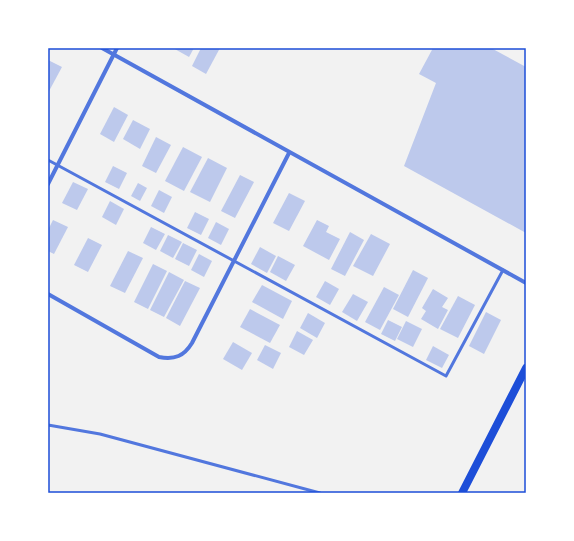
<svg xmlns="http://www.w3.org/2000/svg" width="574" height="541" viewBox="0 0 574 541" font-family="Karla,sans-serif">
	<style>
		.building { fill: #bdc9ec }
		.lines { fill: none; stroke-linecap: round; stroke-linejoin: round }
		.service { stroke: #5277de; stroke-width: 3 }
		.minor { stroke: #5277de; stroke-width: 4 }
		.secondary { stroke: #1d4ed8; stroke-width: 8 }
		.neatline { fill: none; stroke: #1d4ed8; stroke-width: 1.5 }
	</style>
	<rect width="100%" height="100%" fill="#f2f2f2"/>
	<!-- building -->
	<g class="building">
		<path d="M 173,48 L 194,48 L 189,57 Z"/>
		<path d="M 201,48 L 220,48 L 206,74 L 192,66 Z"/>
		<path d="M 433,48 L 491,48 L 526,67 L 526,233 L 404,166 L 436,83 L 419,74 Z"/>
		<path d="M 48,60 L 62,67 L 48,93 Z"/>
		<path d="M 114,107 L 128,115 L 114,142 L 100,134 Z"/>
		<path d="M 133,120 L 150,129 L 140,149 L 123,139 Z"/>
		<path d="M 156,137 L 171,145 L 156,173 L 142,166 Z"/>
		<path d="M 183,147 L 202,157 L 184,191 L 165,181 Z"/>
		<path d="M 208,158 L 227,168 L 210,202 L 190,192 Z"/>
		<path d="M 113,166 L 127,173 L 119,189 L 105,182 Z"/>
		<path d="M 240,175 L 254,182 L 235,218 L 221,211 Z"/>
		<path d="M 73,182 L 88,189 L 77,210 L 62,203 Z"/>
		<path d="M 138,183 L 147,188 L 140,201 L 131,196 Z"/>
		<path d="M 159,190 L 172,197 L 164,213 L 151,206 Z"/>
		<path d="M 289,193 L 305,201 L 289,231 L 273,223 Z"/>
		<path d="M 110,201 L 124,209 L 116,225 L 102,217 Z"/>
		<path d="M 195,212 L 209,219 L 201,235 L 187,228 Z"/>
		<path d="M 53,220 L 68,227 L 54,254 L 48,251 L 48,230 Z"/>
		<path d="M 317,220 L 329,226 L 326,232 L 340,239 L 329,260 L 303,246 Z"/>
		<path d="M 216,222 L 229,229 L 221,245 L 208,238 Z"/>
		<path d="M 151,227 L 165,234 L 156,250 L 143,243 Z"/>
		<path d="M 350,232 L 364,240 L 345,276 L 331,269 Z"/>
		<path d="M 371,234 L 390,244 L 373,276 L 353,266 Z"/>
		<path d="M 168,235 L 182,242 L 173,258 L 160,251 Z"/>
		<path d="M 88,238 L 102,245 L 88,272 L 74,265 Z"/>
		<path d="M 183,243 L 197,250 L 189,266 L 175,259 Z"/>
		<path d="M 260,247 L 276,256 L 267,273 L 251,264 Z"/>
		<path d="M 128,251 L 143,258 L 125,293 L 110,286 Z"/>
		<path d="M 199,254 L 212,261 L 204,277 L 191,270 Z"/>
		<path d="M 278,256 L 295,265 L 286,281 L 270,272 Z"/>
		<path d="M 153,264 L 167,271 L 148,309 L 134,302 Z"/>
		<path d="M 413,270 L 428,278 L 408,317 L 393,309 Z"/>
		<path d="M 169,272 L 184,280 L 164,317 L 150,310 Z"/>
		<path d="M 185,281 L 200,288 L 180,326 L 166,318 Z"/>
		<path d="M 325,281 L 339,289 L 330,305 L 316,297 Z"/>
		<path d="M 262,285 L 292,301 L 283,319 L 252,302 Z"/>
		<path d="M 384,287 L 399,295 L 380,330 L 365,322 Z"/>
		<path d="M 433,289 L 448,298 L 442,307 L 448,310 L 438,329 L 421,319 L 426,311 L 422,308 Z"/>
		<path d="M 353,294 L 368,302 L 357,321 L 342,312 Z"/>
		<path d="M 458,296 L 475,305 L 458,338 L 440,329 Z"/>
		<path d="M 250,309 L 280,325 L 270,343 L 240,327 Z"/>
		<path d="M 486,312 L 501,320 L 484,354 L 469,346 Z"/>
		<path d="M 308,313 L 325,323 L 317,338 L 300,328 Z"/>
		<path d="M 388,320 L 402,327 L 395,341 L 381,334 Z"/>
		<path d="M 406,321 L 422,329 L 413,347 L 397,339 Z"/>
		<path d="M 297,331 L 313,340 L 304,355 L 289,347 Z"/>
		<path d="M 233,342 L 252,353 L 242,370 L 223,359 Z"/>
		<path d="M 265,345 L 281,353 L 273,369 L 257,360 Z"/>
		<path d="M 433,346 L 449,355 L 442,368 L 426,360 Z"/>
	</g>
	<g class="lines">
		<!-- service -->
		<g class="service">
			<path d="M 48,160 L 446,376 L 503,270"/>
			<path d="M 48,425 L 100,434 L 320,493"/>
		</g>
		<!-- minor -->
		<g class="minor">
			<path d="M 102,48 L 526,283"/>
			<path d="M 48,184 L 117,48"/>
			<path d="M 48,294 L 159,357 C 175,360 184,356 192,343 L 289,153"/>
		</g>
		<!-- secondary -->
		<path class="secondary" d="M 462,493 L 526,368"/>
	</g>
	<!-- border -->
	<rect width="574" height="541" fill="none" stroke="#ffffff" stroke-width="98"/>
	<rect x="49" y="49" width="476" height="443" class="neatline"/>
</svg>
